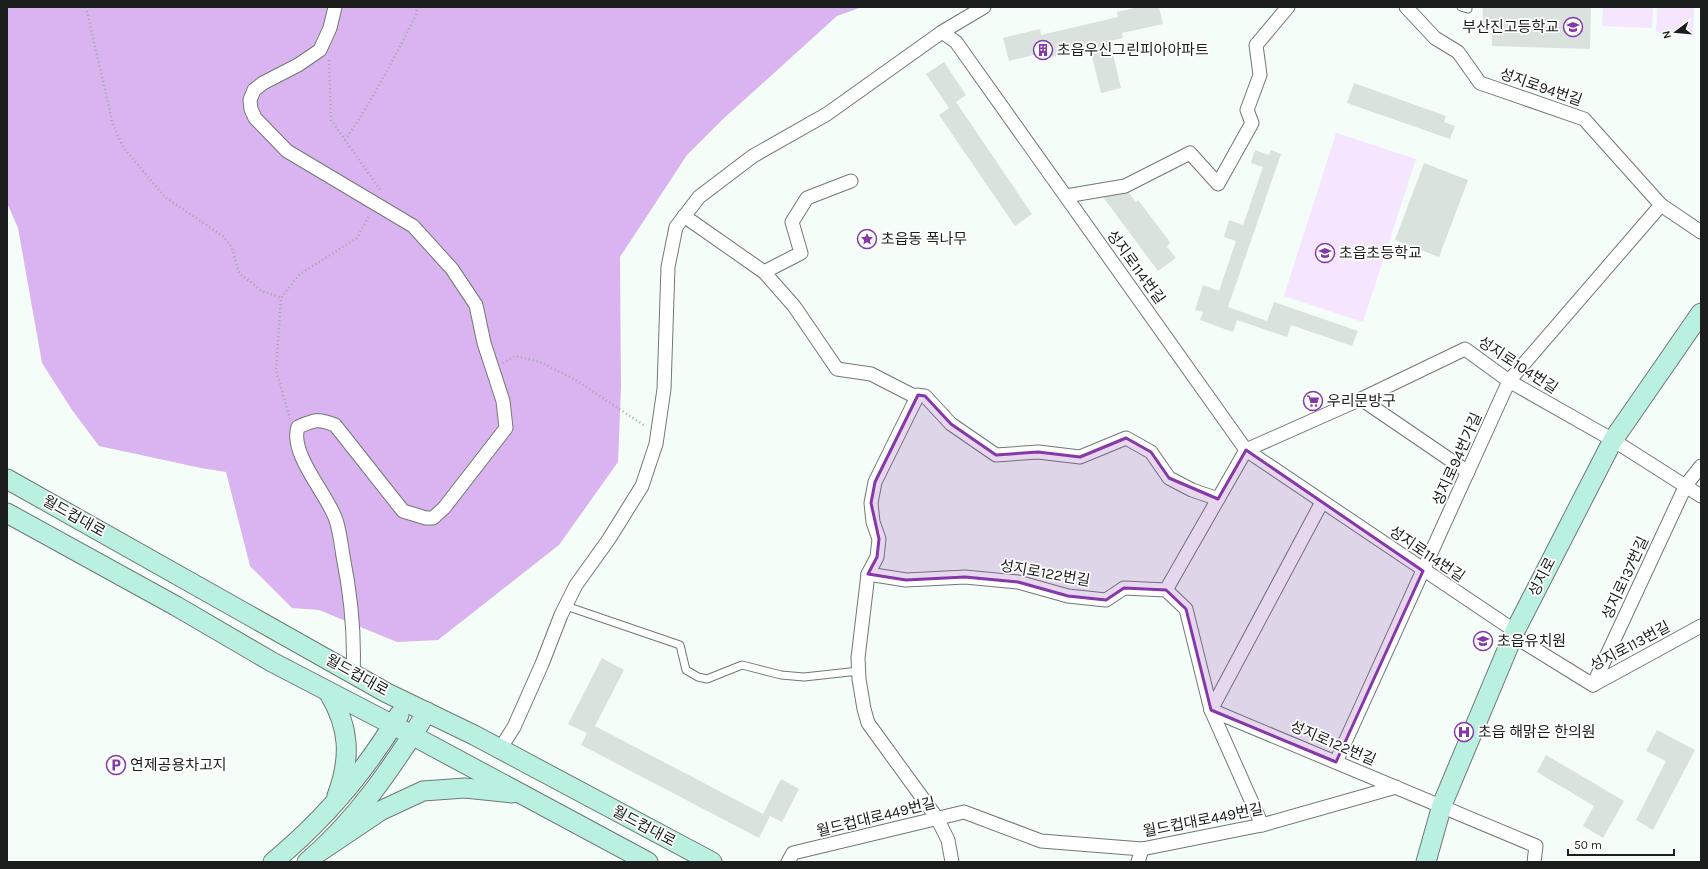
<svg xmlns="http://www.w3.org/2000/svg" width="1708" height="869" viewBox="0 0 1708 869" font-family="Karla,'Noto Sans KR',sans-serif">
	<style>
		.green { fill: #f5e5fe }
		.forest { fill: #dab4f0 }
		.building { fill: #d9e2dd }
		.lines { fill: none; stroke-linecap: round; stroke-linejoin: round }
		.service-casing { stroke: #717874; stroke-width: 9 }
		.minor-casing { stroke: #717874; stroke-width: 15 }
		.secondary-casing { stroke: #717874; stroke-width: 21 }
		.path { stroke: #a3a9a6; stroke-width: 2.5; stroke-dasharray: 1 3; stroke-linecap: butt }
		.service { stroke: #fff; stroke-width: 7 }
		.minor { stroke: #fff; stroke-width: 13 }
		.secondary { stroke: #baf0df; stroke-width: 19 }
		.marked { fill: #8638a9; fill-opacity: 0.2; stroke: #8638a9; stroke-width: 3; stroke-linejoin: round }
		.labels { text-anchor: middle; stroke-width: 3.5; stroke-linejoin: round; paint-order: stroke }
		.poi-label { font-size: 15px; fill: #1b1e1c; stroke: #fff; text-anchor: start }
		.street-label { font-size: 15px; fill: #1b1e1c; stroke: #fff }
	</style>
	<rect width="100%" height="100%" fill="#f5fdf9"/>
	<!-- green -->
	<g class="green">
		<path d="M 1603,7 L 1653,7 L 1652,28 L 1602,26 Z"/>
		<path d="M 1657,7 L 1694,7 L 1693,37 L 1656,32 Z"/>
		<path d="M 1336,133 L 1416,159 L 1363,322 L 1284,296 Z"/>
	</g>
	<!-- forest -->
	<path class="forest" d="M 7,7 L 862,7 L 837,16 L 721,121 L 687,155 L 620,257 L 621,387 L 618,462 L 559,545 L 438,640 L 397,642 L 319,610 L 292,608 L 250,566 L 226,472 L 201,468 L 99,446 L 72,410 L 42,363 L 18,228 L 7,203 Z"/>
	<!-- building -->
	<g class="building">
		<path d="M 1139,7 L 1159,7 L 1163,24 L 1122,33 L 1123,38 L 1110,41 L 1121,88 L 1101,93 L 1090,48 L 1044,59 L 1042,53 L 1009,61 L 1003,38 L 1040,29 L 1041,35 L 1118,17 L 1117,12 Z"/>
		<path d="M 1483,7 L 1591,7 L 1590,49 L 1492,46 L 1492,29 L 1482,29 Z"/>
		<path d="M 944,62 L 966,95 L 956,102 L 1032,214 L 1015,226 L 939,115 L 949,108 L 926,74 Z"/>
		<path d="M 1354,83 L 1446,116 L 1444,122 L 1455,126 L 1450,139 L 1347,103 Z"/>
		<path d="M 1255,150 L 1269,155 L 1271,150 L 1281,154 L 1228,307 L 1267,321 L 1274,302 L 1358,331 L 1352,346 L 1291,325 L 1287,337 L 1237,320 L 1233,332 L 1200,320 L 1203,312 L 1195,310 L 1203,285 L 1219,291 L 1236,241 L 1224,237 L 1229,220 L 1243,225 L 1263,167 L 1251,163 Z"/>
		<path d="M 1424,163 L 1468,180 L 1439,257 L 1395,240 Z"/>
		<path d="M 1115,188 L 1129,193 L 1136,202 L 1138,200 L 1170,242 L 1167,247 L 1176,258 L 1158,271 L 1103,197 Z"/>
		<path d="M 602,658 L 624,670 L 595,726 L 763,814 L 781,779 L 799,789 L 782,822 L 770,816 L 759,838 L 581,745 L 587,733 L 568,724 Z"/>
		<path d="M 1657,730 L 1695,750 L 1653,830 L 1636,820 L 1666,761 L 1646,751 Z"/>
		<path d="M 1546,755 L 1624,801 L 1603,838 L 1583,826 L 1594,806 L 1537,772 Z"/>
	</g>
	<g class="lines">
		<defs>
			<g id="service">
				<path d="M 1461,7 L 1468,9"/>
				<path d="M 566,606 L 680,645 L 686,670 L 698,677 L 707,679 L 742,665 L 781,675 L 804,677 L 859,671"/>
			</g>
			<g id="minor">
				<path d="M 335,7 L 330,28 L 320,50 L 298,65 L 263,83 L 254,90 L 250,100 L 251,109 L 255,118 L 287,151 L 413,226 L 452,269 L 476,305 L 484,343 L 503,401 L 506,428 L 444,508 L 433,518 L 426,518 L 403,511 L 335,425 C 318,418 314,420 298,427 C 289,454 328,495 336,520 C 340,532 341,544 343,556 C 351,596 355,633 353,674"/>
				<path d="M 1406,7 L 1435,38 L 1458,52 L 1480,83 L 1584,119 L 1661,205 L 1701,232"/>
				<path d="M 942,32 L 956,42 L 1246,450 L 1515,631"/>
				<path d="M 1066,196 L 1125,186 L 1190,153 L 1218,184 L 1252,123 L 1247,110 L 1260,75 L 1256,45 L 1288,7"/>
				<path d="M 684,216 L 764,272 L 794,306 L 837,369 L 871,374 L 912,395 L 925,396 L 951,424 L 996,455 L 1038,452 L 1080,457 L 1126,438 L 1151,452 L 1169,478 L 1192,490 L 1218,499"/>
				<path d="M 764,272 L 801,253 L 792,222 L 807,198 L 851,181"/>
				<path d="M 918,395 L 875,482 L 871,503 L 873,522 L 879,539 L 877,557 L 868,574 L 858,658 L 859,679 L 864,709 L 868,723 L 937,818 L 948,840 L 952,862"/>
				<path d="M 1361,399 L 1468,472"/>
				<path d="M 868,574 L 906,580 L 965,577 L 1018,582 L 1068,596 L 1106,600 L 1124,588 L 1166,590 L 1186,609 L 1211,710 L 1262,825"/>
				<path d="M 1166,590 L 1246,450 L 1361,399 L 1465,349 L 1509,381 L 1613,440 L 1701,496"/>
				<path d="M 1512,635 L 1593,685"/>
				<path d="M 1593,685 L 1686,485 L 1701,466"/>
				<path d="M 1593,685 L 1701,626"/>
				<path d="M 1211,710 L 1536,846 L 1534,862"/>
				<path d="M 1211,710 L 1322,502"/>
				<path d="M 500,749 L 514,727 L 542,664 L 561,615 L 576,585 L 609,539 L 642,486 L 656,444 L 664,389 L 668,267 L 676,227 L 699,197 L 753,156 L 827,114 L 942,32 L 984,7"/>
				<path d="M 1336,762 L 1509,381 L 1661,205"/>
				<path d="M 788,862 L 793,853 L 964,812 L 1041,841 L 1142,849 L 1262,825 L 1396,787"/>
				<path d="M 1138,862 L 1142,849"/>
			</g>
			<g id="secondary">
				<path d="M 7,479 L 387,693 L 474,735 L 712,862"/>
				<path d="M 7,513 L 176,606 L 272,662 L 393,725 L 648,862"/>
				<path d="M 329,693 C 350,728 351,758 337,796"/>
				<path d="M 319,852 L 380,811 L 423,791 L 465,788 L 512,793"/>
				<path d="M 273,862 C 324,820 365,772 399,715"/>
				<path d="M 307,862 C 356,821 393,766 427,712"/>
				<path d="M 1426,862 L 1442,805 L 1515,631 L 1613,440 L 1701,313"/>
			</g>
		</defs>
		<!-- service casing -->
		<use href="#service" class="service-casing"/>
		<!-- minor casing -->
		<use href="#minor" class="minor-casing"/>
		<!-- secondary casing -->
		<use href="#secondary" class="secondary-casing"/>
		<!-- path -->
		<g class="path">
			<path d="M 86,7 L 113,125 L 123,147 L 165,197 L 224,237 L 232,248 L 239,273 L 262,291 L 281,298"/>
			<path d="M 329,60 L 331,120 L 381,191"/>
			<path d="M 345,140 C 373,100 394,58 416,15 L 417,7"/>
			<path d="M 503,363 L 515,356 L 538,361 L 574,379 L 645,426"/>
			<path d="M 290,419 L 276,370 L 281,298 L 300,274 L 357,238 L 370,214"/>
		</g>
		<!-- service -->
		<use href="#service" class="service"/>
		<!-- minor -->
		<use href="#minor" class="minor"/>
		<!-- secondary -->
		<use href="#secondary" class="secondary"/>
	</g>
	<!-- marked area -->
	<path class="marked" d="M 918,395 L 925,396 L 951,424 L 996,455 L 1038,452 L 1080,457 L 1126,438 L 1151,452 L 1169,478 L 1218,499 L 1246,450 L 1423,571 L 1336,762 L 1211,710 L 1186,609 L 1166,590 L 1124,588 L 1106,600 L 1068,596 L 1018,582 L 965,577 L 906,580 L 868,574 L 877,557 L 879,539 L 871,503 L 875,482 Z"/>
	<!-- icons -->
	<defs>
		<symbol id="school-ring" viewBox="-11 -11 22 22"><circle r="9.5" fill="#fff" stroke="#8638a9" stroke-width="1.5"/><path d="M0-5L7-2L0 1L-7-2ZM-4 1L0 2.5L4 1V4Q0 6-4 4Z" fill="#8638a9"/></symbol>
		<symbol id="building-ring" viewBox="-11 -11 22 22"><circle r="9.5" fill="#fff" stroke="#8638a9" stroke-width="1.5"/><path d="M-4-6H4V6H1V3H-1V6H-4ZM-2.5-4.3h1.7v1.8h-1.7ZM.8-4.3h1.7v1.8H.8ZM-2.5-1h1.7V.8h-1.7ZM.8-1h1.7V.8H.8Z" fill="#8638a9"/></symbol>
		<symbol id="sight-ring" viewBox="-11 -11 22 22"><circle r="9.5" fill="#fff" stroke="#8638a9" stroke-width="1.5"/><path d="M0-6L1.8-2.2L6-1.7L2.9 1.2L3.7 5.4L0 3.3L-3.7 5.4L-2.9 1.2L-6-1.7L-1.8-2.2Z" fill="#8638a9"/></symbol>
		<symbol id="supermarket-ring" viewBox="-11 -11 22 22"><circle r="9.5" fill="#fff" stroke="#8638a9" stroke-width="1.5"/><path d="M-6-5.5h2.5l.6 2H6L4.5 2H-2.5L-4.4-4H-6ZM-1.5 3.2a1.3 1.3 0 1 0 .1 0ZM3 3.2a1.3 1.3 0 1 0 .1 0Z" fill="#8638a9"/></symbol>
		<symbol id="hospital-ring" viewBox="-11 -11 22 22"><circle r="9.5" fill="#fff" stroke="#8638a9" stroke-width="1.5"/><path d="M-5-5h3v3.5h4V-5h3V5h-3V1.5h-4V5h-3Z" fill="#8638a9"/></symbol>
		<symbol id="parking-ring" viewBox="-11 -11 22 22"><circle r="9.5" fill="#fff" stroke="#8638a9" stroke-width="1.5"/><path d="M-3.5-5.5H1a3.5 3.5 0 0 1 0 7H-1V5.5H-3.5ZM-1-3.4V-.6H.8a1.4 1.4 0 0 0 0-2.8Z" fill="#8638a9"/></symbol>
	</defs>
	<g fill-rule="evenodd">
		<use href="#school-ring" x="1562" y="16" width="22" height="22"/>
		<use href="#building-ring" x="1032" y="39" width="22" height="22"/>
		<use href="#sight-ring" x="856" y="228" width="22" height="22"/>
		<use href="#school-ring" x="1314" y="242" width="22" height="22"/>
		<use href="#supermarket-ring" x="1302" y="390" width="22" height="22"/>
		<use href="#school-ring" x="1472" y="630" width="22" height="22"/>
		<use href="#hospital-ring" x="1453" y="721" width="22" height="22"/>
		<use href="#parking-ring" x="105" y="754" width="22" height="22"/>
	</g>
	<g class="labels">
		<!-- poi labels -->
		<g class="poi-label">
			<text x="1559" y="32" text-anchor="end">부산진고등학교</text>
			<text x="1057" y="55">초읍우신그린피아아파트</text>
			<text x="881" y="244">초읍동 폭나무</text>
			<text x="1339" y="258">초읍초등학교</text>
			<text x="1327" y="406">우리문방구</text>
			<text x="1497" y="646">초읍유치원</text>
			<text x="1478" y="737">초읍 해맑은 한의원</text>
			<text x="130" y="770">연제공용차고지</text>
		</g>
		<!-- street labels -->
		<g class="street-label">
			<text transform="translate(1541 87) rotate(19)" y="5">성지로94번길</text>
			<text transform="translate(1136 267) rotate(54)" y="5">성지로114번길</text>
			<text transform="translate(1518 365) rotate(33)" y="5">성지로104번길</text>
			<text transform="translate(1457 459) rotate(-66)" y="5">성지로94번가길</text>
			<text transform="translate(74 516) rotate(29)" y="5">월드컵대로</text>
			<text transform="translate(1427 554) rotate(34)" y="5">성지로114번길</text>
			<text transform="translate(1045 573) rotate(10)" y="5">성지로122번길</text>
			<text transform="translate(1542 577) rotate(-63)" y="5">성지로</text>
			<text transform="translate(1625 578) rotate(-65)" y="5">성지로137번길</text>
			<text transform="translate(1630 646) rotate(-28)" y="5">성지로113번길</text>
			<text transform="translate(357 675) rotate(29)" y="5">월드컵대로</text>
			<text transform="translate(1333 743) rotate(23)" y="5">성지로122번길</text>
			<text transform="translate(876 817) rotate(-14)" y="5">월드컵대로449번길</text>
			<text transform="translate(1203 820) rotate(-11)" y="5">월드컵대로449번길</text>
			<text transform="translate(644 826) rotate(28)" y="5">월드컵대로</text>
		</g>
	</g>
	<!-- border -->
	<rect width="1708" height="869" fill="none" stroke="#1b1e1c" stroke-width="16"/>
	<!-- north arrow -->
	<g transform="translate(1676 32) rotate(254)" stroke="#ffffff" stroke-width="3" paint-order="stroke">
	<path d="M0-3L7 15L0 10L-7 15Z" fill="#1b1e1c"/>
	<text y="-6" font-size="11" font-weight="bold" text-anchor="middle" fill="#1b1e1c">N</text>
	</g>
	<!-- scale -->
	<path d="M1568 849v6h106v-6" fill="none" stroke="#1b1e1c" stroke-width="2"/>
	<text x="1574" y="849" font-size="12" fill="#1b1e1c" stroke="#ffffff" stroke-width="3" paint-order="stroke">50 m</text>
</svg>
